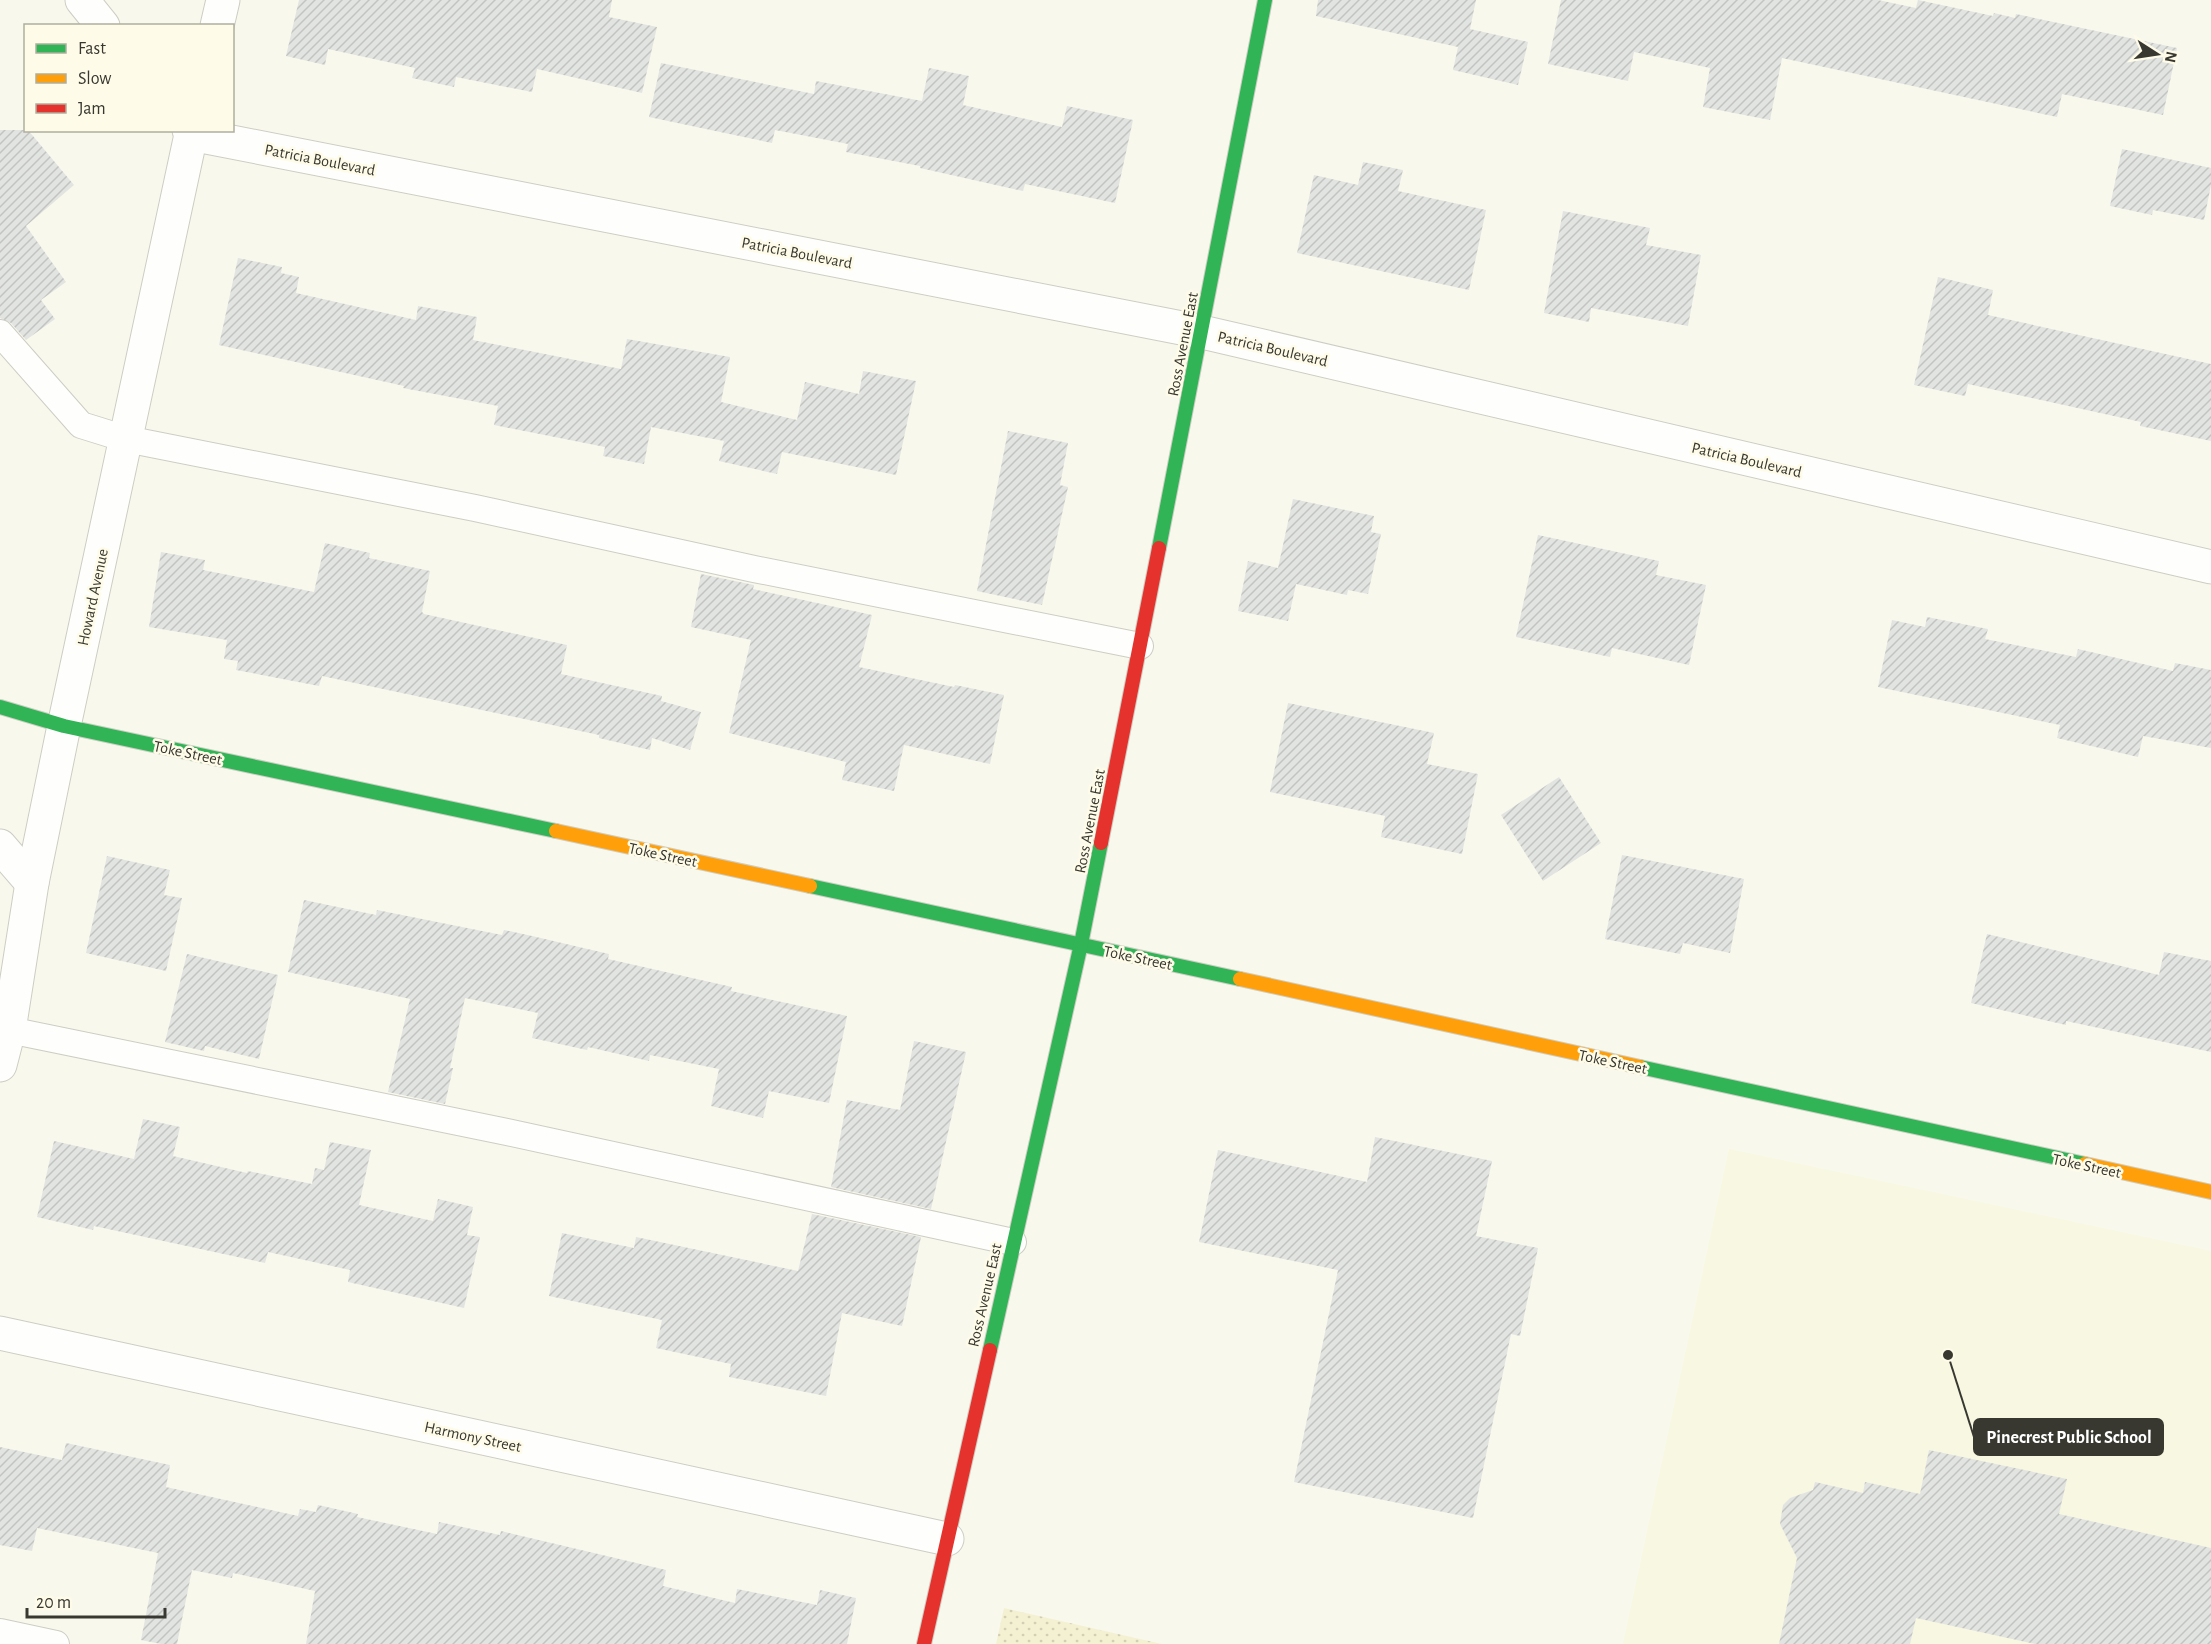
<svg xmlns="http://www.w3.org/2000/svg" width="2211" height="1644" viewBox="0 0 2211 1644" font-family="'Alegreya Sans',sans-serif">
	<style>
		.built { fill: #f8f7e2 }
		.green { fill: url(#green-dots) }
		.building { fill: url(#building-hatch) }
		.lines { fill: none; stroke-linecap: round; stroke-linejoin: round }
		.lane-casing { stroke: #cecdc4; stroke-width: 28 }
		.street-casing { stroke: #cecdc4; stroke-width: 35 }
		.fast-casing { stroke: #cecdc4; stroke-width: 16 }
		.slow-casing { stroke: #cecdc4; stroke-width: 16 }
		.jam-casing { stroke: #cecdc4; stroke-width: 16 }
		.lane { stroke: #fefefc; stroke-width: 26 }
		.street { stroke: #fefefc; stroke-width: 33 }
		.fast { stroke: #30b455; stroke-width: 14 }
		.slow { stroke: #ff9f0a; stroke-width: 14 }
		.jam { stroke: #e5322d; stroke-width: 14 }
		.labels { text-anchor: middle; stroke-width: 5; stroke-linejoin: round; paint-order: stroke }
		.street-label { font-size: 16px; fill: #383830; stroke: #fefce8 }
		.leader { fill: none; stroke: #383830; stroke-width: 2 }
		.callout-dot { fill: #383830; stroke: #fefce8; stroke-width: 2 }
		.callout { fill: #383830; stroke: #383830; stroke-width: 2 }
		.callout-label { font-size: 18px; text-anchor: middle; font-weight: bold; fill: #fff }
	</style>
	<defs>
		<pattern id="green-dots" width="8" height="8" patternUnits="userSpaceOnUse" patternTransform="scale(1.5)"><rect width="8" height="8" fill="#f4f1d2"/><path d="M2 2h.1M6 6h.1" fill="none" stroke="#d2cfb5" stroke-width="1.8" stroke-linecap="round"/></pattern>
		<pattern id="building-hatch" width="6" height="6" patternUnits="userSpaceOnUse" patternTransform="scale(1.5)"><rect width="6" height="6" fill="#e2e4e2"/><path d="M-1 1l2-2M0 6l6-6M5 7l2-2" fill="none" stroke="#c3c4c2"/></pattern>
	</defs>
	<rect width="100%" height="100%" fill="#f9f8ed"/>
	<!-- built -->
	<path class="built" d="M 1729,1149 L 2211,1251 L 2211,1644 L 1623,1644 Z"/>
	<!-- green -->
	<path class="green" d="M 1004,1608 L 1162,1644 L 996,1644 Z"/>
	<!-- building -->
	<g class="building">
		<path d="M 299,0 L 612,0 L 609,17 L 657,27 L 642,93 L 537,69 L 532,92 L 456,77 L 454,87 L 412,78 L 415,68 L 328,49 L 325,65 L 286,56 Z"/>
		<path d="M 1318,0 L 1476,0 L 1470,29 L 1528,42 L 1518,85 L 1453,70 L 1458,47 L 1316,16 Z"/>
		<path d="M 1561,0 L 1878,0 L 1916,8 L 1918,0 L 1993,16 L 1994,13 L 2015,18 L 2016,14 L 2177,48 L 2163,115 L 2062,94 L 2057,117 L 1782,58 L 1770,120 L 1703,107 L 1710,68 L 1634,52 L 1628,81 L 1548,64 Z"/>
		<path d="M 661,63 L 814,94 L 816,81 L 922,101 L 929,68 L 969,76 L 963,105 L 1062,127 L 1067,106 L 1133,120 L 1115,203 L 1025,184 L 1023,191 L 920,168 L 920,166 L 846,152 L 848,144 L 775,130 L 772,143 L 649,117 Z"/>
		<path d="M 0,130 L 28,130 L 74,185 L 26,226 L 66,282 L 41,300 L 55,319 L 26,340 L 11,323 L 0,318 Z"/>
		<path d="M 2122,149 L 2211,168 L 2211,185 L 2204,220 L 2153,210 L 2152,215 L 2110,206 Z"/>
		<path d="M 1363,162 L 1403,170 L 1398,191 L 1486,210 L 1469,290 L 1297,253 L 1314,175 L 1358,185 Z"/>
		<path d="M 1563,211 L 1650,228 L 1646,245 L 1701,255 L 1688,326 L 1591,308 L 1589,322 L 1544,313 Z"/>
		<path d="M 238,258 L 282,267 L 281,273 L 299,277 L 296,293 L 416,320 L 418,306 L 477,317 L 473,340 L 621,369 L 627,339 L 730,357 L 721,402 L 797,420 L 805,382 L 859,394 L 863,371 L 916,381 L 896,475 L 782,452 L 777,474 L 719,461 L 724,441 L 651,427 L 644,464 L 603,456 L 605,447 L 494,425 L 498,406 L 403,388 L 404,386 L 219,345 Z"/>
		<path d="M 1938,277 L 1993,290 L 1988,315 L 2211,364 L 2211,441 L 2140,426 L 2141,422 L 1968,384 L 1965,396 L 1914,385 Z"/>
		<path d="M 1008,431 L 1068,443 L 1060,485 L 1068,487 L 1042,605 L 977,591 Z"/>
		<path d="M 1293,499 L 1374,516 L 1371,532 L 1381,534 L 1368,594 L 1348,590 L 1347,595 L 1296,584 L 1288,621 L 1238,611 L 1248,561 L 1278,568 Z"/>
		<path d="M 1538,535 L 1659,561 L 1656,575 L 1706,585 L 1689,665 L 1612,648 L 1610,657 L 1516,637 Z"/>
		<path d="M 325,543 L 370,553 L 369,558 L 430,571 L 422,612 L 424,614 L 567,645 L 561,674 L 662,696 L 661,701 L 701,712 L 690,750 L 652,738 L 650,750 L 599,738 L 599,735 L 322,676 L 319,686 L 236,670 L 238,661 L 224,659 L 227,640 L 149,627 L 161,552 L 205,560 L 203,570 L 314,592 Z"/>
		<path d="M 701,574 L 754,585 L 753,589 L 872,615 L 859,667 L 954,687 L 955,685 L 1004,695 L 990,764 L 904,745 L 894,791 L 842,780 L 846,762 L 729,733 L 751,640 L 691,627 Z"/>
		<path d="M 1927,617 L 1988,629 L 1985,639 L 2076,657 L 2078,649 L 2173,671 L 2175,663 L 2211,670 L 2211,748 L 2143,736 L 2138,757 L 2057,738 L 2060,725 L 1878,687 L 1892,620 L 1925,627 Z"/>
		<path d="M 1288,703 L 1434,733 L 1427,764 L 1478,774 L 1462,854 L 1381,837 L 1385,816 L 1270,792 Z"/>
		<path d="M 1559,777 L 1601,843 L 1543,881 L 1501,815 Z"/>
		<path d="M 1622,855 L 1744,879 L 1730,953 L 1683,943 L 1680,954 L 1605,939 Z"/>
		<path d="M 107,856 L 170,870 L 164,895 L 182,898 L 166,971 L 86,953 Z"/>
		<path d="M 304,900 L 376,915 L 377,910 L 502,935 L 504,930 L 532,936 L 609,954 L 608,959 L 732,987 L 731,991 L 847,1016 L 829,1103 L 769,1091 L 763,1118 L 711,1106 L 719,1069 L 650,1055 L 649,1061 L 588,1047 L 587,1050 L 532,1038 L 538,1013 L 465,998 L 450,1068 L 453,1068 L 445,1104 L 388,1092 L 410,999 L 288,972 Z"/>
		<path d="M 1987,934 L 2159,975 L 2164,952 L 2211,961 L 2211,1052 L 2066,1021 L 2066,1025 L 1971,1003 Z"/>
		<path d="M 187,954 L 278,975 L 259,1059 L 205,1046 L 204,1051 L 165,1042 Z"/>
		<path d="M 914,1041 L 966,1052 L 931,1209 L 831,1187 L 847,1100 L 900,1110 Z"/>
		<path d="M 143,1119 L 180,1127 L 173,1156 L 247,1173 L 248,1171 L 312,1184 L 315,1168 L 324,1170 L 330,1142 L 371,1150 L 359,1205 L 433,1221 L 438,1199 L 473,1207 L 467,1235 L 480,1237 L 464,1308 L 348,1282 L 350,1270 L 268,1252 L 265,1263 L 94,1226 L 93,1230 L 37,1217 L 54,1141 L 134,1159 Z"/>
		<path d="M 1375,1137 L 1492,1161 L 1476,1236 L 1538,1248 L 1520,1336 L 1511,1334 L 1473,1518 L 1294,1482 L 1338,1270 L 1199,1242 L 1218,1150 L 1367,1182 Z"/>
		<path d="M 812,1214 L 921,1237 L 902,1326 L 842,1313 L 826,1396 L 729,1377 L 731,1364 L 656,1348 L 662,1320 L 549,1296 L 562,1233 L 634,1248 L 636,1237 L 798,1271 Z"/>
		<path d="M 66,1443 L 170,1465 L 166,1487 L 298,1516 L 300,1509 L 316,1512 L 318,1505 L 358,1514 L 357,1517 L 437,1534 L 439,1522 L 500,1535 L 501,1531 L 666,1570 L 663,1586 L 735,1603 L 737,1589 L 817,1605 L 820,1590 L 856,1598 L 847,1644 L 306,1644 L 315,1591 L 233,1573 L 232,1578 L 192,1570 L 177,1644 L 161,1644 L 141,1640 L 158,1553 L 37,1528 L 32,1551 L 0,1545 L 0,1447 L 62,1460 Z"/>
		<path d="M 1929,1450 L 2067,1479 L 2059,1514 L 2211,1548 L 2211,1644 L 2035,1644 L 1916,1618 L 1910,1644 L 1779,1644 L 1797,1558 L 1780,1524 L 1783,1505 L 1790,1498 L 1813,1490 L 1815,1482 L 1863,1493 L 1865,1482 L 1920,1494 Z"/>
	</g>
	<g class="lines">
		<defs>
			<g id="lane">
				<path d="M 0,333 L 81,425 L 126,439 L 475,508 L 754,569 L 1140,646"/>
				<path d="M 9,1030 L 507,1132 L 1013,1242"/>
				<path d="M 0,1632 L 56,1644"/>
			</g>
			<g id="street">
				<path d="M 82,0 L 103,26"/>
				<path d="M 217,26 L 223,0"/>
				<path d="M 189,130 L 191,134 L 1202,332 L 2211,567"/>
				<path d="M 0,846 L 32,883"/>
				<path d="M 0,1065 L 9,1030 L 32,883 L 64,726 L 192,130"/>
				<path d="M 0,1333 L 947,1539"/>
			</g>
			<g id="fast">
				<path d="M 1159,548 L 1265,0"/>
				<path d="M 0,707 L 64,726 L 556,831"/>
				<path d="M 810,886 L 1240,979"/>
				<path d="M 1640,1067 L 2085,1164"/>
				<path d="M 990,1350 L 1081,944 L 1101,843"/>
			</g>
			<g id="slow">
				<path d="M 556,831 L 810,886"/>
				<path d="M 1240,979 L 1640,1067"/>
				<path d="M 2085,1164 L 2211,1192"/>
			</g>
			<g id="jam">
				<path d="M 1101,843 L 1159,548"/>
				<path d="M 924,1644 L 990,1350"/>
			</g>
		</defs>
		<!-- lane casing -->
		<use href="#lane" class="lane-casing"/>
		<!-- street casing -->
		<use href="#street" class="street-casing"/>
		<!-- fast casing -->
		<use href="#fast" class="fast-casing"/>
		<!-- slow casing -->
		<use href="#slow" class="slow-casing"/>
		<!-- jam casing -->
		<use href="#jam" class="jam-casing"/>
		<!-- lane -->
		<use href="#lane" class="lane"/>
		<!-- street -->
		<use href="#street" class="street"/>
		<!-- fast -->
		<use href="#fast" class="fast"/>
		<!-- slow -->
		<use href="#slow" class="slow"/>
		<!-- jam -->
		<use href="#jam" class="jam"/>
	</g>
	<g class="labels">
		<!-- street labels -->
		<g class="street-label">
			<text transform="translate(320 159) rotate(11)" y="6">Patricia Boulevard</text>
			<text transform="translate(797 252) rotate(11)" y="6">Patricia Boulevard</text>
			<text transform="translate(1182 344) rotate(-79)" y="6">Ross Avenue East</text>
			<text transform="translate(1273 348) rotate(13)" y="6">Patricia Boulevard</text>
			<text transform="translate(1747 459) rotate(13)" y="6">Patricia Boulevard</text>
			<text transform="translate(92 597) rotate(-78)" y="6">Howard Avenue</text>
			<text transform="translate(188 752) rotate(12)" y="6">Toke Street</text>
			<text transform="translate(1089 821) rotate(-79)" y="6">Ross Avenue East</text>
			<text transform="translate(663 854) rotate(12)" y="6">Toke Street</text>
			<text transform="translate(1138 957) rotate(12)" y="6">Toke Street</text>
			<text transform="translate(1613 1061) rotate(12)" y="6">Toke Street</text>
			<text transform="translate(2087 1165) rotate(12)" y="6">Toke Street</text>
			<text transform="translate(984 1295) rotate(-77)" y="6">Ross Avenue East</text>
			<text transform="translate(473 1436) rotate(12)" y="6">Harmony Street</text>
		</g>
	</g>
	<!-- callouts -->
	<path class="leader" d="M1948 1355L1974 1437"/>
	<circle class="callout-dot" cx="1948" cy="1355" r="6"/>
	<rect class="callout" x="1974" y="1419" width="189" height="36" rx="6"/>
	<g class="callout-label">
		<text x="2069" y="1443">Pinecrest Public School</text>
	</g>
	<!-- legend -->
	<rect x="24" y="24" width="210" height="108" fill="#fefce8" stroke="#afae9e" stroke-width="1.5"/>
	<rect x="36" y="44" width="30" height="9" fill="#30b455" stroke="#afae9e" stroke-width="1.5"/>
	<text x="78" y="54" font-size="18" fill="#383830">Fast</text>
	<rect x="36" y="74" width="30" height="9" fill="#ff9f0a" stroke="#afae9e" stroke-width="1.5"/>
	<text x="78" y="84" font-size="18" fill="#383830">Slow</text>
	<rect x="36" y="104" width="30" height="9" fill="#e5322d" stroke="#afae9e" stroke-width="1.5"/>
	<text x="78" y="114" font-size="18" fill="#383830">Jam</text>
	<!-- north arrow -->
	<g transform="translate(2157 54) rotate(102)" stroke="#fefce8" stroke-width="4.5" paint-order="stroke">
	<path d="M0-4.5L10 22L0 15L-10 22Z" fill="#383830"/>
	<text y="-9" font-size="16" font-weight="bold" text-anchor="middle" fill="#383830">N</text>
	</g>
	<!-- scale -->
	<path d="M27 1608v9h138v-9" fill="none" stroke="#383830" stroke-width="3"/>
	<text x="36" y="1608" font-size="18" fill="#383830" stroke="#fefce8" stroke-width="4.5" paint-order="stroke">20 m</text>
</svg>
